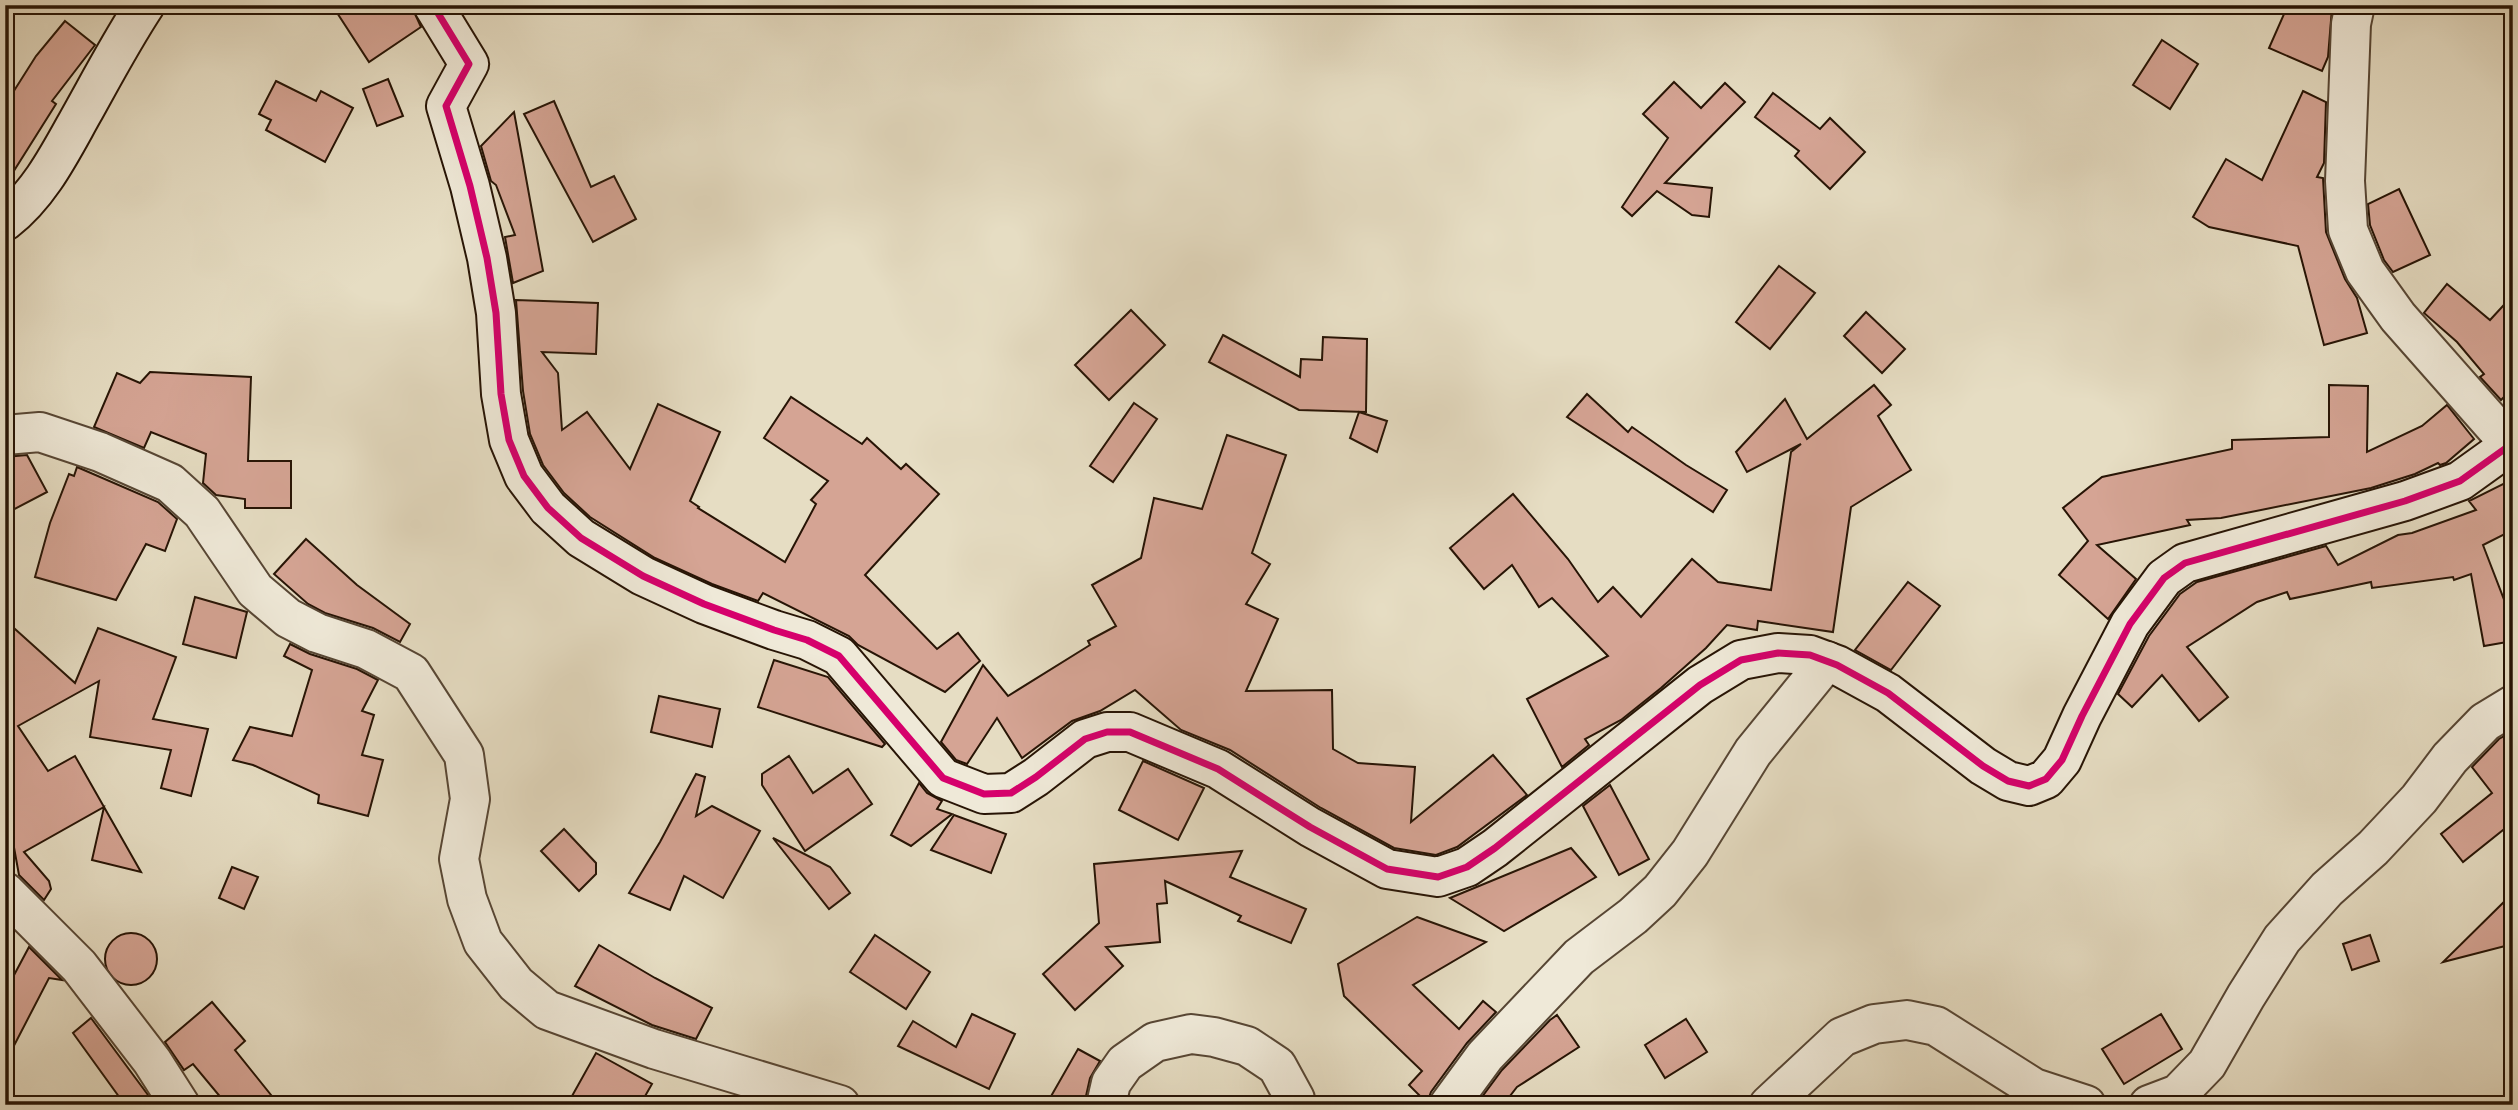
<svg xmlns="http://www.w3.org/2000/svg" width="2518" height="1110" viewBox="0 0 2518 1110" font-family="'EB Garamond',serif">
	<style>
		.building { fill: #d5a494; stroke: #271405; stroke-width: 2 }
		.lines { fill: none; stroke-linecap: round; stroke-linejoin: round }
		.street-casing { stroke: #574634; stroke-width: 42 }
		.secondary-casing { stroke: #271405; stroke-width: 42 }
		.street { stroke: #efe9d8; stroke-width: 38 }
		.secondary { stroke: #efe9d8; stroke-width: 38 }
		.cycleway-casing { stroke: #efe9d8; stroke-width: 11 }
		.cycleway { stroke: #d6006c; stroke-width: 7 }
	</style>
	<rect width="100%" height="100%" fill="#e6ddc3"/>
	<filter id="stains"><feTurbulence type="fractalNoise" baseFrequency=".00286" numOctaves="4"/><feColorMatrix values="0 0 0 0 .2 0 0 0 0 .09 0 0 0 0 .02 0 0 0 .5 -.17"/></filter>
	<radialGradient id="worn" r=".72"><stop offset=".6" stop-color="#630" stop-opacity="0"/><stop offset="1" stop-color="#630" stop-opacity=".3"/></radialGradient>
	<!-- building -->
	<g class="building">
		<path d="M 332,5 L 411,5 L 421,27 L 369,62 Z"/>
		<path d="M 2288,5 L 2327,5 L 2332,8 L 2328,57 L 2322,71 L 2269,48 Z"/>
		<path d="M 65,21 L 95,45 L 52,101 L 56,104 L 5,185 L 5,105 L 36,56 Z"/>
		<path d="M 2162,40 L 2198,64 L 2170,109 L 2133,85 Z"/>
		<path d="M 388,79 L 403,116 L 377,126 L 363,89 Z"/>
		<path d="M 276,81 L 316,101 L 321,91 L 353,108 L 325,162 L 266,130 L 271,120 L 259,114 Z"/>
		<path d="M 1674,82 L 1701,108 L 1725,83 L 1745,102 L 1665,183 L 1712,188 L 1709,217 L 1692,215 L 1657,191 L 1632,216 L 1622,207 L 1668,138 L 1643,114 Z"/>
		<path d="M 2303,91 L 2326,102 L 2324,163 L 2317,177 L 2323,178 L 2326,232 L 2345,279 L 2357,298 L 2367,333 L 2324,345 L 2298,246 L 2209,227 L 2193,217 L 2226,159 L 2262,180 Z"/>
		<path d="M 1773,93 L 1820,129 L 1830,118 L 1865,152 L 1830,189 L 1795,156 L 1799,151 L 1755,117 Z"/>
		<path d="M 554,101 L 591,187 L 614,176 L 636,219 L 593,242 L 524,114 Z"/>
		<path d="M 514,112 L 543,271 L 513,283 L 505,237 L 515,235 L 496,185 L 491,181 L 481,146 Z"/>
		<path d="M 2399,189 L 2430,255 L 2393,272 L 2384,260 L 2370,225 L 2368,204 Z"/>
		<path d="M 1779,266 L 1815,293 L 1770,349 L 1736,322 Z"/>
		<path d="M 2447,284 L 2490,320 L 2513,295 L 2513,408 L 2504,397 L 2501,400 L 2480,377 L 2484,374 L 2457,342 L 2424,313 Z"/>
		<path d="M 516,300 L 598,303 L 596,354 L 542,352 L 558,373 L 562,430 L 587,412 L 630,469 L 658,404 L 720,432 L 690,501 L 699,507 L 698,508 L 785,562 L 816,504 L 811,500 L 828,481 L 764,438 L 791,397 L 862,444 L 867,438 L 901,469 L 906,464 L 939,494 L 865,575 L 937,649 L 958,633 L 980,661 L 945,692 L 858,645 L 849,636 L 763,593 L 758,601 L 712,584 L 655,558 L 590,517 L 564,493 L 543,465 L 530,434 L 523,391 Z"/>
		<path d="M 1131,310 L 1165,345 L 1109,400 L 1075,365 Z"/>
		<path d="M 1866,312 L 1905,349 L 1882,373 L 1844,336 Z"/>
		<path d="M 1223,335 L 1300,377 L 1301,359 L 1322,360 L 1323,337 L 1367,339 L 1366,412 L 1299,410 L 1209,362 Z"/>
		<path d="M 150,372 L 251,377 L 248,461 L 291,461 L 291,508 L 245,508 L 245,499 L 216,495 L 203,483 L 206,454 L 151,432 L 144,448 L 94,427 L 117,373 L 140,383 Z"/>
		<path d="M 1874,385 L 1891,405 L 1878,416 L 1911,470 L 1851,507 L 1833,632 L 1758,621 L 1757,630 L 1727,625 L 1706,648 L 1661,688 L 1621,720 L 1585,739 L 1589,745 L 1562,767 L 1527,699 L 1608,656 L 1552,598 L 1539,607 L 1512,565 L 1484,589 L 1450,548 L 1513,494 L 1568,559 L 1598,602 L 1613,587 L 1641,617 L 1692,559 L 1718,582 L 1771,590 L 1791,452 L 1801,444 L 1747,472 L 1736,452 L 1785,399 L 1807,439 Z"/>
		<path d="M 2329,385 L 2368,386 L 2367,452 L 2422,426 L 2447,405 L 2474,439 L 2446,463 L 2440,465 L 2438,463 L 2415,474 L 2371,488 L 2221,518 L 2187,520 L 2190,525 L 2097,545 L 2136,579 L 2108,619 L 2059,575 L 2088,541 L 2063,508 L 2102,477 L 2232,449 L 2232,440 L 2329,437 Z"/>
		<path d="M 1587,394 L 1628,432 L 1632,427 L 1686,465 L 1727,490 L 1713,512 L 1567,417 Z"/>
		<path d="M 1134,403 L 1157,419 L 1113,482 L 1090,466 Z"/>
		<path d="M 1359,412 L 1387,421 L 1377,452 L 1350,438 Z"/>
		<path d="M 1227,435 L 1286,455 L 1252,553 L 1270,564 L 1246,604 L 1278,619 L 1246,691 L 1332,690 L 1333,749 L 1358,763 L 1415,767 L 1411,822 L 1493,755 L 1527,795 L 1457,847 L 1436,855 L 1394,848 L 1321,808 L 1230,750 L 1181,730 L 1135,690 L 1100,711 L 1072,721 L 1022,758 L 997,718 L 967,764 L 956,760 L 941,742 L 983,665 L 1008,696 L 1090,645 L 1088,641 L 1116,626 L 1092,585 L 1141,558 L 1154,498 L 1202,509 Z"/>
		<path d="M 27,455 L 47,492 L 5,514 L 5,457 Z"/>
		<path d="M 77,467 L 158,502 L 177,519 L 165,551 L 146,544 L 116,600 L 35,577 L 50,523 L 69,474 L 74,476 Z"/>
		<path d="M 2513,479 L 2513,530 L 2483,545 L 2505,602 L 2510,601 L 2513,641 L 2484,646 L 2471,574 L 2454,580 L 2453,577 L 2372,588 L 2371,582 L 2290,599 L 2287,592 L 2257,602 L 2187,647 L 2228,697 L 2199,721 L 2162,675 L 2132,707 L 2118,694 L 2149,636 L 2180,594 L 2197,582 L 2326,546 L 2338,565 L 2398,535 L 2412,533 L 2476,510 L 2469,501 Z"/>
		<path d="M 306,539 L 357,585 L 410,624 L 400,642 L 373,628 L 325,613 L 308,604 L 274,574 Z"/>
		<path d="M 1908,582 L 1940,606 L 1891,670 L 1855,650 Z"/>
		<path d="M 195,597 L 247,612 L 236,658 L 183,644 Z"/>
		<path d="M 5,620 L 75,683 L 98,628 L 176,657 L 153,719 L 208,729 L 191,796 L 161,788 L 171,750 L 90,737 L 99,681 L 18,726 L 48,771 L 75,756 L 141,872 L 92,860 L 104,807 L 24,852 L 49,881 L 51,889 L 44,900 L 19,875 L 13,842 L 5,851 Z"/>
		<path d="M 290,644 L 310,654 L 357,669 L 378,680 L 362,711 L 374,715 L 362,755 L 383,760 L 368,816 L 318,803 L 319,795 L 253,765 L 233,760 L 250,727 L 292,736 L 312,670 L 284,656 Z"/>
		<path d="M 774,660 L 828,677 L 885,744 L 882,747 L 758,707 Z"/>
		<path d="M 659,696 L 720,709 L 712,747 L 651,732 Z"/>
		<path d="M 2513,731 L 2513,822 L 2463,862 L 2441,834 L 2492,793 L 2472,767 L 2499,739 Z"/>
		<path d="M 789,756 L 813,793 L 848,769 L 872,804 L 805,851 L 762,785 L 762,774 Z"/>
		<path d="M 1143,761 L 1204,788 L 1178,840 L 1119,810 Z"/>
		<path d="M 696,774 L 705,777 L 696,816 L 712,806 L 760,831 L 723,898 L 684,876 L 670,910 L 629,893 L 660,842 Z"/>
		<path d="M 919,783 L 927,793 L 942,801 L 937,809 L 952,814 L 911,846 L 891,835 Z"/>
		<path d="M 1610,785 L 1649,859 L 1619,875 L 1583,806 Z"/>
		<path d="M 954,815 L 1006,834 L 991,873 L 931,850 Z"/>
		<path d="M 564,829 L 596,863 L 596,874 L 579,891 L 541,851 Z"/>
		<path d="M 773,838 L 830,867 L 850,893 L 829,909 Z"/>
		<path d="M 1571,848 L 1596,877 L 1504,931 L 1450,898 Z"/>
		<path d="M 1242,851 L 1230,877 L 1306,909 L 1291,943 L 1238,921 L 1241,916 L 1165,881 L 1167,903 L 1157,904 L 1160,942 L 1106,947 L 1123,966 L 1075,1010 L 1043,974 L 1099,923 L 1094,864 Z"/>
		<path d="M 232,867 L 258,877 L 244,909 L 219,898 Z"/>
		<path d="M 2513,893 L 2513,944 L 2443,962 Z"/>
		<path d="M 1417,917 L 1486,942 L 1413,985 L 1459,1029 L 1483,1001 L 1496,1012 L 1467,1043 L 1431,1092 L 1427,1103 L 1409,1085 L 1422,1071 L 1344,996 L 1338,964 Z"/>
		<circle cx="131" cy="959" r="26"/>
		<path d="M 875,935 L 930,972 L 906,1009 L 850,972 Z"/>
		<path d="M 2370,935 L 2379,961 L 2352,970 L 2343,944 Z"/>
		<path d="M 599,945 L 655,978 L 712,1008 L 696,1039 L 652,1025 L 575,986 Z"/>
		<path d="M 29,947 L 62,980 L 49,978 L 5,1063 L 5,992 Z"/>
		<path d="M 212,1002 L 245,1041 L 235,1050 L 279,1105 L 227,1105 L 193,1064 L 184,1070 L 165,1042 Z"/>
		<path d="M 972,1014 L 1015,1034 L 989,1089 L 898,1046 L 913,1021 L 956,1047 Z"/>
		<path d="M 2161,1014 L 2182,1049 L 2124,1084 L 2102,1049 Z"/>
		<path d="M 1557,1015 L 1579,1047 L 1517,1087 L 1503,1105 L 1476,1105 L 1502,1070 L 1550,1020 Z"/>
		<path d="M 91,1018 L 148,1095 L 134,1105 L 125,1105 L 73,1033 Z"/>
		<path d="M 1686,1019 L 1707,1052 L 1665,1078 L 1645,1045 Z"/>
		<path d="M 1078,1049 L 1100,1061 L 1090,1078 L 1084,1105 L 1046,1105 Z"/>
		<path d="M 596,1053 L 652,1084 L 640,1105 L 567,1105 Z"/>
	</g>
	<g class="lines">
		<defs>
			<g id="street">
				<path d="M 2355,5 L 2351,24 L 2345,181 L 2348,230 L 2365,271 L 2398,317 L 2511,445"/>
				<path d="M 5,435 L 40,432 L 100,452 L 170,483 L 202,512 L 255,590 L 288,618 L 317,633 L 366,649 L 411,673 L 464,755 L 470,799 L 459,859 L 467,899 L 483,942 L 516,984 L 547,1010 L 654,1049 L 840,1105"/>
				<path d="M 5,892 L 79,966 L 152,1061 L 180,1105"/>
				<path d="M 1106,1105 L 1111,1083 L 1125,1063 L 1155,1042 L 1191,1034 L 1214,1037 L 1247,1046 L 1277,1066 L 1295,1099"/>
				<path d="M 1449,1105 L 1485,1056 L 1579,957 L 1633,916 L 1660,891 L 1690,853 L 1753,752 L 1827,661"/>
				<path d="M 1769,1105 L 1842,1037 L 1874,1024 L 1907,1020 L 1936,1026 L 2034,1088 L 2086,1105"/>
				<path d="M 2149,1105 L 2178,1094 L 2207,1064 L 2246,996 L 2282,939 L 2327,889 L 2373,848 L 2419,799 L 2450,758 L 2485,722 L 2513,705"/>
			</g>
			<g id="secondary">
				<path d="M 433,5 L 469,64 L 446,106 L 470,186 L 487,258 L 496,313 L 501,394 L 509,440 L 524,476 L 548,508 L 581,538 L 643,576 L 704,604 L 774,630 L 807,640 L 839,656 L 943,778 L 984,794 L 1011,793 L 1036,777 L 1085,739 L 1107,732 L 1130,732 L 1218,769 L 1310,827 L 1387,869 L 1438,877 L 1467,867 L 1495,848 L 1700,685 L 1741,660 L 1778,653 L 1810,655 L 1837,665 L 1888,693 L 1983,766 L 2008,781 L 2029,786 L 2046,779 L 2062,760 L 2082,716 L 2130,624 L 2164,578 L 2185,563 L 2405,501 L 2460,481 L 2513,443"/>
				<path d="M 5,221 C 41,193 61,151 83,112 C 103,76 122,40 145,5"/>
			</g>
		</defs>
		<!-- street casing -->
		<use href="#street" class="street-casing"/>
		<!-- secondary casing -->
		<use href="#secondary" class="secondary-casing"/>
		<!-- street -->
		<use href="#street" class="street"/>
		<!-- secondary -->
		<use href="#secondary" class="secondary"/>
		<defs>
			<path id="cycleway" d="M 433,5 L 469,64 L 446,106 L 470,186 L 487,258 L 496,313 L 501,394 L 509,440 L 524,476 L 548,508 L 581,538 L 643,576 L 704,604 L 774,630 L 807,640 L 839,656 L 943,778 L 984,794 L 1011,793 L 1036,777 L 1085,739 L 1107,732 L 1130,732 L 1218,769 L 1310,827 L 1387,869 L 1438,877 L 1467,867 L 1495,848 L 1700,685 L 1741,660 L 1778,653 L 1810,655 L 1837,665 L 1888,693 L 1983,766 L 2008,781 L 2029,786 L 2046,779 L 2062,760 L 2082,716 L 2130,624 L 2164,578 L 2185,563 L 2405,501 L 2460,481 L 2513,443"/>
		</defs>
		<!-- cycleway casing -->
		<use href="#cycleway" class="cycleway-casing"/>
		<!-- cycleway -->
		<use href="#cycleway" class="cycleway"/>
	</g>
	<!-- margin -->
	<rect width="2518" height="1110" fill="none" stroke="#e6ddc3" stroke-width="28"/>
	<rect x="7" y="7" width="2504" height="1096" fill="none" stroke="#271405" stroke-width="3.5"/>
	<rect x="14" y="14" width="2490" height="1082" fill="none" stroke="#271405" stroke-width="2"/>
	<rect width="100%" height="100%" filter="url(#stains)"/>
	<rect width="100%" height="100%" fill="url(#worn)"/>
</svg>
